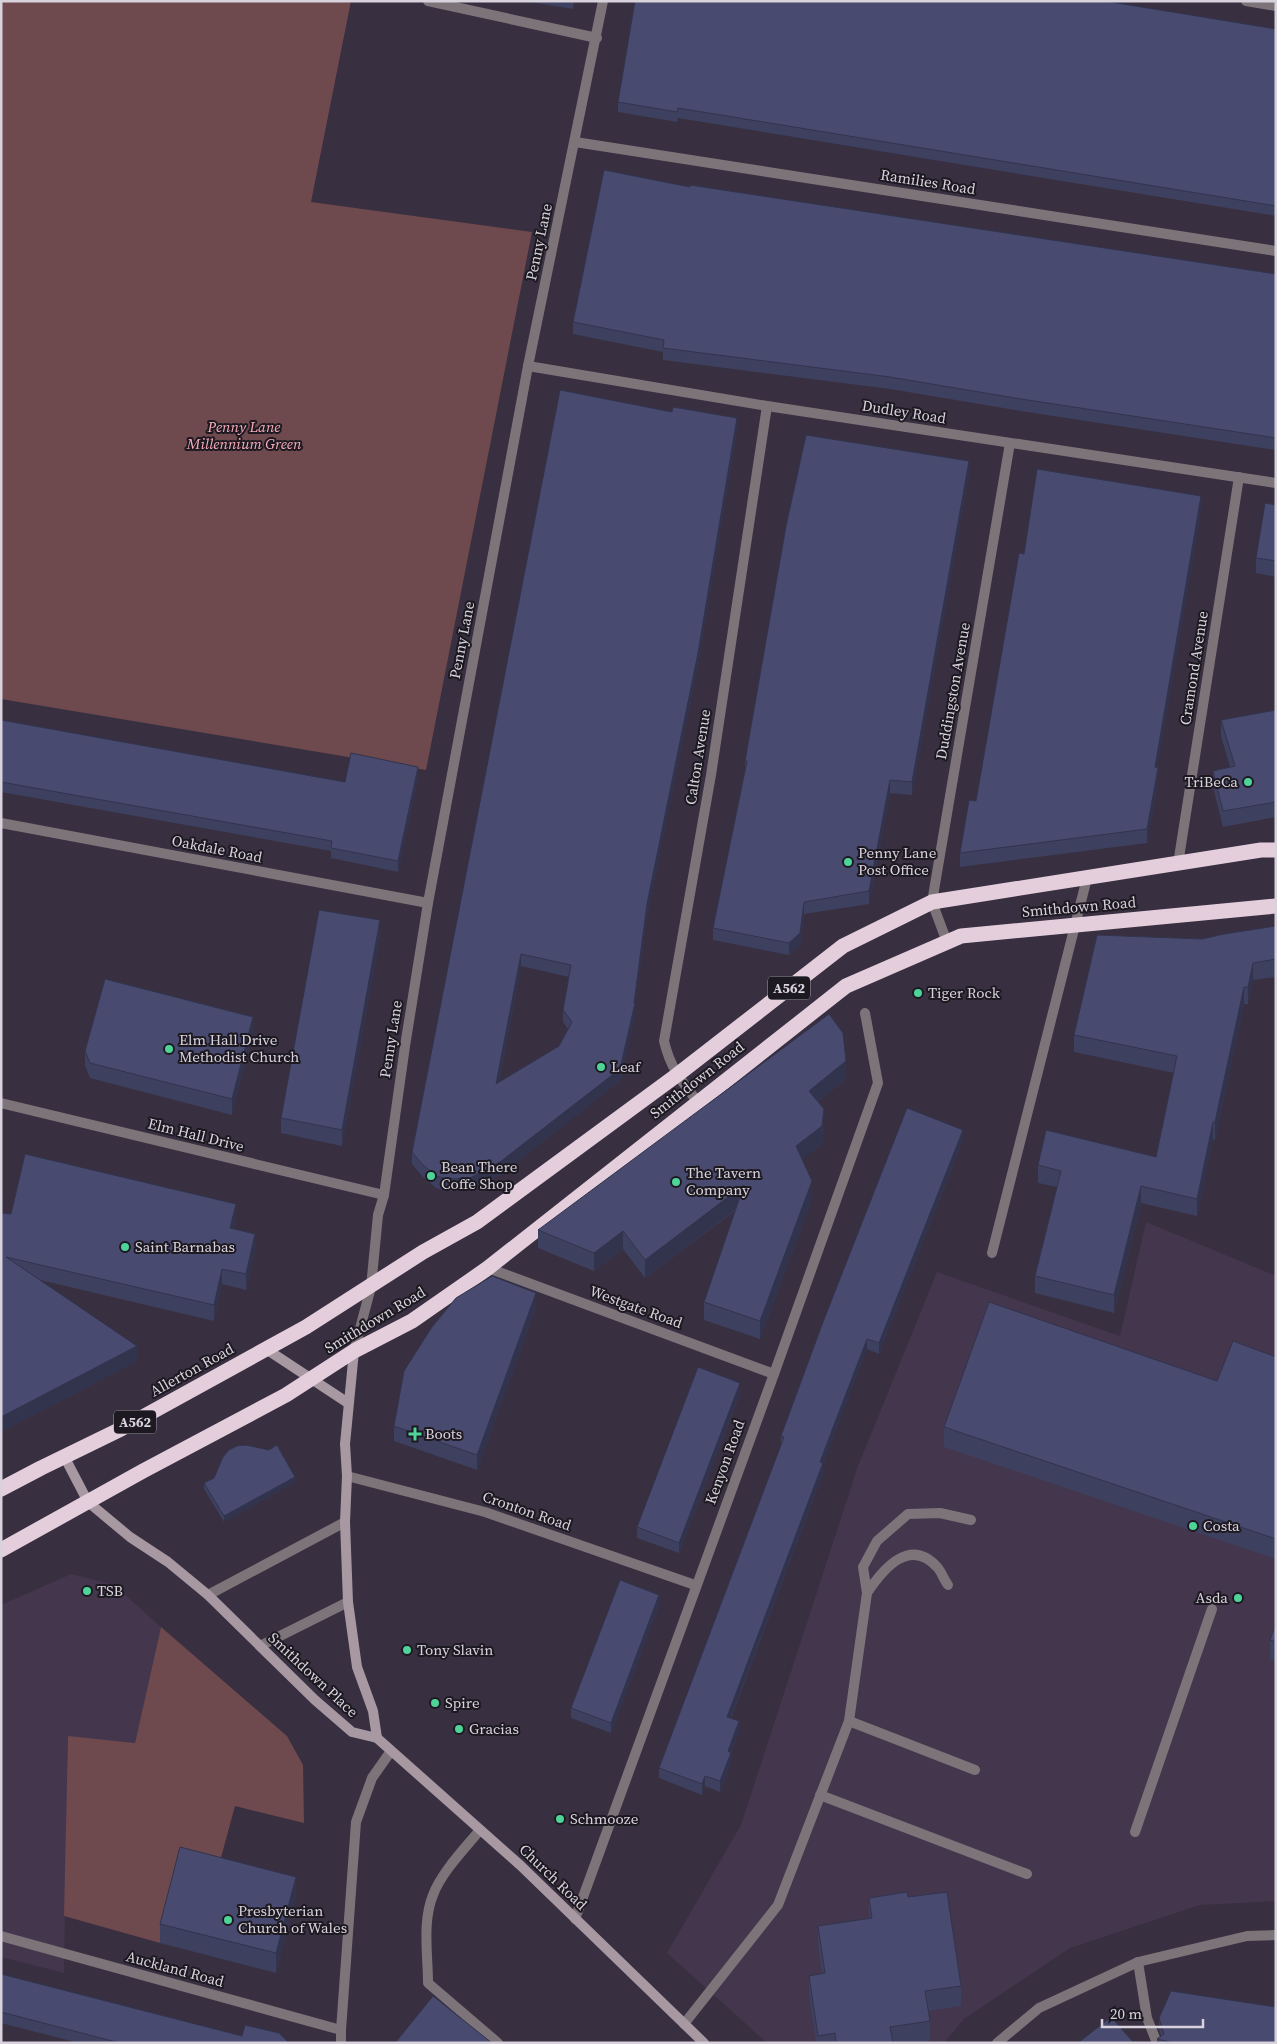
<svg xmlns="http://www.w3.org/2000/svg" width="1277" height="2044" viewBox="0 0 1277 2044" font-family="'Source Serif 4',serif">
	<style>
		.built { fill: #43364d }
		.green { fill: #6e494e }
		.lines { fill: none; stroke-linecap: round; stroke-linejoin: round }
		.lane { stroke: #7d747a; stroke-width: 10 }
		.street { stroke: #7d747a; stroke-width: 10 }
		.secondary { stroke: #a798a2; stroke-width: 10 }
		.highway { stroke: #e4cedc; stroke-width: 15 }
		.wall { fill: #3e405f; fill-rule: evenodd }
		.shaded-wall { fill: #32344e }
		.building { fill: #484a6f; stroke: #32344e; fill-rule: evenodd }
		.poi-dot { fill: #4ed399; stroke: #1d1921; stroke-width: 2 }
		.labels { text-anchor: middle; stroke-width: 4; stroke-linejoin: round; paint-order: stroke }
		.shield { fill: #1d1921; stroke: #a09aa5; stroke-width: 1 }
		.shield-label { font-size: 14px; font-weight: bold; fill: #d8d2dd }
		.street-label { font-size: 15px; fill: #d8d2dd; stroke: #1d1921 }
		.park-label { font-size: 15px; font-style: italic; fill: #faadb9; stroke: #1d1921 }
		.poi-label { font-size: 15px; fill: #d8d2dd; stroke: #1d1921; text-anchor: start }
	</style>
	<rect width="100%" height="100%" fill="#382f40"/>
	<!-- built -->
	<g class="built">
		<path d="M 1146,1222 L 1276,1276 L 1276,1901 L 1200,1905 L 1070,1948 L 964,2019 L 944,2043 L 767,2043 L 667,1953 L 741,1825 L 858,1466 L 937,1272 L 1120,1336 Z"/>
		<path d="M 71,1574 L 114,1585 L 161,1627 L 135,1743 L 68,1737 L 64,1973 L 1,1957 L 1,1605 Z"/>
	</g>
	<!-- green -->
	<g class="green">
		<path d="M 1,1 L 351,1 L 311,202 L 532,232 L 426,770 L 1,699 Z"/>
		<path d="M 161,1627 L 287,1736 L 303,1765 L 304,1823 L 235,1806 L 216,1876 L 180,1867 L 160,1943 L 64,1916 L 68,1736 L 135,1743 Z"/>
	</g>
	<g class="lines">
		<!-- lane -->
		<g class="lane">
			<path d="M 428,1 L 597,38"/>
			<path d="M 992,1253 L 1087,878"/>
			<path d="M 867,1593 C 883,1569 910,1536 938,1568 C 942,1573 944,1580 948,1585"/>
			<path d="M 849,1721 L 975,1770"/>
			<path d="M 820,1795 L 1027,1874"/>
			<path d="M 480,1830 C 465,1848 441,1873 433,1895 C 422,1922 428,1955 428,1983 L 498,2043"/>
			<path d="M 1135,1832 L 1212,1609"/>
			<path d="M 684,2024 L 778,1905 L 849,1721 L 867,1593 L 863,1567 L 877,1541 L 908,1514 L 940,1513 L 971,1520"/>
		</g>
		<!-- street -->
		<g class="street">
			<path d="M 1246,1 L 1276,6"/>
			<path d="M 575,142 L 1276,251"/>
			<path d="M 528,366 L 767,406 L 1276,483"/>
			<path d="M 1,823 L 428,903"/>
			<path d="M 1178,864 L 1239,477"/>
			<path d="M 947,942 L 932,902 L 1010,443"/>
			<path d="M 698,1102 C 681,1081 670,1067 664,1041 L 711,775 L 767,406"/>
			<path d="M 1,1103 L 384,1195"/>
			<path d="M 488,1268 L 774,1374"/>
			<path d="M 354,1351 L 371,1287 L 378,1215 L 384,1195 L 405,1046 L 428,903 L 528,366 L 603,1"/>
			<path d="M 347,1476 L 485,1512 L 695,1585"/>
			<path d="M 208,1595 L 345,1522"/>
			<path d="M 260,1646 L 348,1602"/>
			<path d="M 575,1919 L 774,1374 L 878,1083 L 865,1013"/>
			<path d="M 1,1936 L 341,2030"/>
			<path d="M 1138,1962 L 1147,2018 L 1157,2043"/>
			<path d="M 341,2043 L 341,2030 L 356,1822 L 372,1778 L 391,1751"/>
			<path d="M 997,2043 L 1039,2008 L 1138,1962 L 1247,1936 L 1276,1935"/>
		</g>
		<!-- secondary -->
		<g class="secondary">
			<path d="M 266,1349 L 348,1403"/>
			<path d="M 354,1351 L 345,1444 L 347,1476 L 345,1522 L 348,1602 L 357,1667 L 373,1711 L 377,1738"/>
			<path d="M 64,1456 L 88,1502 L 130,1537 L 168,1562 L 208,1595 L 315,1700 L 352,1732 L 377,1738 L 520,1865 L 704,2043"/>
		</g>
		<!-- highway -->
		<g class="highway">
			<path d="M 1,1489 L 41,1468 L 121,1429 L 306,1327 L 423,1252 L 477,1222 L 677,1075 L 843,946 L 932,902 L 1261,850 L 1276,850"/>
			<path d="M 1,1550 L 143,1471 L 286,1395 L 354,1351 L 412,1321 L 488,1268 L 846,986 L 961,936 L 1276,906"/>
		</g>
	</g>
	<!-- wall -->
	<g class="wall">
		<path d="M 530,1 L 574,1 L 573,9 L 530,2 Z"/>
		<path d="M 1276,29 L 1276,216 L 678,118 L 677,122 L 618,112 L 618,102 Z"/>
		<path d="M 690,187 L 1276,274 L 1276,450 L 1021,411 L 890,389 L 663,360 L 663,352 L 573,334 L 573,322 Z"/>
		<path d="M 737,430 L 698,665 L 647,916 L 635,1003 L 635,1015 L 620,1081 L 500,1175 L 470,1191 L 446,1191 L 436,1188 L 422,1176 L 412,1164 L 412,1152 ZM 521,966 L 569,977 L 563,1010 L 563,1022 L 568,1029 L 559,1046 L 499,1082 Z"/>
		<path d="M 969,474 L 912,795 L 890,793 L 869,904 L 804,914 L 800,945 L 789,955 L 713,940 L 713,928 L 745,769 L 745,761 Z"/>
		<path d="M 1276,505 L 1276,577 L 1256,573 L 1256,558 Z"/>
		<path d="M 1201,510 L 1157,768 L 1158,782 L 1147,843 L 960,867 L 960,853 L 976,801 L 1024,554 Z"/>
		<path d="M 1276,710 L 1276,817 L 1223,827 L 1213,787 L 1213,771 L 1230,767 L 1221,736 L 1221,720 Z"/>
		<path d="M 1,720 L 345,782 L 418,778 L 398,872 L 331,858 L 331,851 L 1,792 Z"/>
		<path d="M 1276,926 L 1276,977 L 1253,980 L 1248,1004 L 1244,1004 L 1215,1140 L 1213,1139 L 1197,1216 L 1141,1203 L 1114,1313 L 1035,1293 L 1035,1276 L 1057,1187 L 1038,1183 L 1038,1165 L 1156,1157 L 1174,1073 L 1074,1052 L 1074,1035 L 1202,939 Z"/>
		<path d="M 380,936 L 342,1146 L 281,1133 L 281,1118 Z"/>
		<path d="M 253,1032 L 232,1115 L 90,1078 L 85,1066 L 85,1051 Z"/>
		<path d="M 846,1079 L 818,1102 L 824,1127 L 822,1144 L 802,1159 L 812,1199 L 760,1339 L 704,1320 L 704,1302 L 736,1210 L 645,1278 L 623,1249 L 594,1271 L 538,1248 L 538,1230 Z"/>
		<path d="M 963,1140 L 879,1354 L 867,1349 L 834,1435 L 823,1465 L 823,1474 L 731,1718 L 739,1732 L 731,1754 L 731,1763 L 720,1792 L 705,1786 L 702,1795 L 659,1778 L 659,1768 L 781,1445 L 781,1436 Z"/>
		<path d="M 1,1213 L 11,1214 L 236,1220 L 233,1229 L 255,1250 L 246,1290 L 222,1284 L 214,1321 L 40,1280 L 137,1361 L 1,1432 Z"/>
		<path d="M 536,1308 L 477,1470 L 394,1441 L 394,1426 Z"/>
		<path d="M 1276,1357 L 1276,1559 L 944,1447 L 944,1427 L 1217,1381 Z"/>
		<path d="M 740,1394 L 679,1553 L 637,1538 L 637,1527 Z"/>
		<path d="M 295,1482 L 224,1522 L 204,1489 L 204,1483 Z"/>
		<path d="M 659,1605 L 611,1733 L 571,1718 L 571,1708 Z"/>
		<path d="M 1276,1623 L 1276,1662 L 1270,1660 L 1270,1640 Z"/>
		<path d="M 296,1896 L 276,1973 L 160,1943 L 160,1924 Z"/>
		<path d="M 908,1897 L 961,1986 L 961,2006 L 928,2011 L 930,2021 L 930,2041 L 917,2043 L 816,2043 L 809,1995 L 809,1976 L 822,1974 L 818,1946 L 818,1926 L 869,1918 L 869,1898 Z"/>
		<path d="M 1,1974 L 242,2036 L 288,2043 L 79,2043 L 1,2023 Z"/>
		<path d="M 1159,2018 L 1276,2043 L 1157,2043 L 1157,2039 L 1161,2036 L 1159,2029 Z"/>
	</g>
	<!-- shaded-wall -->
	<g class="shaded-wall">
		<path d="M 737,418 L 737,430 L 698,665 L 647,916 L 635,1003 L 635,1015 L 620,1081 L 500,1175 L 470,1191 L 470,1178 L 634,1003 L 647,904 Z"/>
		<path d="M 969,461 L 969,474 L 912,795 L 912,782 Z"/>
		<path d="M 1201,496 L 1201,510 L 1155,781 L 1155,767 Z"/>
		<path d="M 418,767 L 418,778 L 398,872 L 398,861 Z"/>
		<path d="M 1158,768 L 1158,782 L 1147,843 L 1147,829 Z"/>
		<path d="M 890,780 L 890,793 L 869,904 L 869,891 Z"/>
		<path d="M 804,902 L 804,914 L 800,945 L 789,955 L 789,943 Z"/>
		<path d="M 380,920 L 380,936 L 342,1146 L 342,1130 Z"/>
		<path d="M 521,954 L 521,966 L 496,1096 L 496,1084 Z"/>
		<path d="M 1253,963 L 1253,980 L 1248,1004 L 1248,987 Z"/>
		<path d="M 1244,987 L 1244,1004 L 1215,1140 L 1215,1122 Z"/>
		<path d="M 253,1017 L 253,1032 L 232,1115 L 232,1099 Z"/>
		<path d="M 846,1061 L 846,1079 L 809,1109 L 809,1091 Z"/>
		<path d="M 824,1109 L 824,1127 L 822,1144 L 796,1164 L 796,1146 Z"/>
		<path d="M 1213,1122 L 1213,1139 L 1197,1216 L 1197,1199 Z"/>
		<path d="M 963,1130 L 963,1140 L 879,1354 L 879,1343 Z"/>
		<path d="M 812,1181 L 812,1199 L 760,1339 L 760,1321 Z"/>
		<path d="M 744,1185 L 744,1203 L 645,1278 L 645,1260 Z"/>
		<path d="M 1141,1186 L 1141,1203 L 1114,1313 L 1114,1295 Z"/>
		<path d="M 236,1204 L 236,1220 L 230,1244 L 230,1228 Z"/>
		<path d="M 623,1231 L 623,1249 L 594,1271 L 594,1253 Z"/>
		<path d="M 255,1234 L 255,1250 L 246,1290 L 246,1274 Z"/>
		<path d="M 222,1269 L 222,1284 L 214,1321 L 214,1305 Z"/>
		<path d="M 536,1293 L 536,1308 L 477,1470 L 477,1455 Z"/>
		<path d="M 867,1339 L 867,1349 L 823,1465 L 823,1474 L 727,1727 L 727,1717 L 834,1425 Z"/>
		<path d="M 137,1346 L 137,1361 L 1,1432 L 1,1417 Z"/>
		<path d="M 740,1383 L 740,1394 L 679,1553 L 679,1543 Z"/>
		<path d="M 295,1477 L 295,1482 L 224,1522 L 224,1516 Z"/>
		<path d="M 659,1595 L 659,1605 L 611,1733 L 611,1723 Z"/>
		<path d="M 739,1721 L 739,1732 L 731,1754 L 731,1763 L 720,1792 L 720,1781 L 728,1751 Z"/>
		<path d="M 705,1776 L 705,1786 L 702,1795 L 702,1784 Z"/>
		<path d="M 296,1877 L 296,1896 L 276,1973 L 276,1953 Z"/>
	</g>
	<!-- building -->
	<g class="building">
		<path d="M 635,1 L 1105,1 L 1276,29 L 1276,206 L 678,108 L 677,112 L 618,102 Z"/>
		<path d="M 604,170 L 690,187 L 690,185 L 1276,274 L 1276,438 L 1021,399 L 890,377 L 663,348 L 664,340 L 573,322 Z"/>
		<path d="M 560,390 L 672,412 L 673,407 L 737,418 L 698,653 L 647,904 L 634,1003 L 635,1003 L 620,1069 L 500,1162 L 470,1178 L 446,1179 L 436,1176 L 422,1164 L 412,1152 ZM 521,954 L 571,965 L 563,1010 L 572,1022 L 559,1046 L 496,1084 Z"/>
		<path d="M 806,435 L 969,461 L 912,782 L 890,780 L 869,891 L 804,902 L 800,933 L 789,943 L 713,928 L 747,761 L 745,761 L 786,526 Z"/>
		<path d="M 1037,469 L 1201,496 L 1155,767 L 1158,768 L 1147,829 L 960,853 L 969,800 L 976,801 L 1019,553 L 1024,554 Z"/>
		<path d="M 1265,503 L 1276,505 L 1276,561 L 1256,558 Z"/>
		<path d="M 1276,710 L 1276,802 L 1223,811 L 1213,771 L 1235,766 L 1221,720 Z"/>
		<path d="M 1,720 L 345,782 L 351,753 L 418,767 L 398,861 L 331,848 L 332,841 L 1,782 Z"/>
		<path d="M 319,910 L 380,920 L 342,1130 L 281,1118 Z"/>
		<path d="M 1276,926 L 1276,959 L 1253,963 L 1248,987 L 1244,987 L 1215,1122 L 1213,1122 L 1197,1199 L 1141,1186 L 1114,1295 L 1035,1276 L 1061,1171 L 1038,1165 L 1046,1130 L 1156,1157 L 1177,1056 L 1074,1035 L 1097,935 L 1202,939 L 1224,934 Z"/>
		<path d="M 105,979 L 253,1017 L 232,1099 L 90,1063 L 85,1051 Z"/>
		<path d="M 829,1014 L 843,1033 L 846,1061 L 809,1091 L 824,1109 L 822,1126 L 796,1146 L 812,1181 L 760,1321 L 704,1302 L 744,1185 L 645,1260 L 623,1231 L 594,1253 L 538,1230 Z"/>
		<path d="M 907,1108 L 963,1130 L 879,1343 L 867,1339 L 834,1425 L 820,1462 L 823,1463 L 727,1717 L 739,1721 L 728,1751 L 731,1753 L 720,1781 L 705,1776 L 702,1784 L 659,1768 L 784,1437 L 781,1436 L 823,1322 Z"/>
		<path d="M 25,1154 L 236,1204 L 230,1228 L 255,1234 L 246,1274 L 222,1269 L 214,1305 L 6,1257 L 137,1346 L 1,1417 L 1,1213 L 11,1214 Z"/>
		<path d="M 492,1276 L 536,1293 L 477,1455 L 394,1426 L 404,1371 L 432,1327 L 456,1298 Z"/>
		<path d="M 989,1302 L 1217,1381 L 1233,1341 L 1276,1357 L 1276,1539 L 944,1427 Z"/>
		<path d="M 698,1367 L 740,1383 L 679,1543 L 637,1527 Z"/>
		<path d="M 246,1445 L 269,1450 L 277,1445 L 295,1477 L 224,1516 L 204,1483 L 214,1478 L 223,1457 L 229,1450 L 237,1446 Z"/>
		<path d="M 620,1580 L 659,1595 L 611,1723 L 571,1708 Z"/>
		<path d="M 1276,1623 L 1276,1642 L 1270,1640 Z"/>
		<path d="M 180,1847 L 296,1877 L 276,1953 L 160,1924 Z"/>
		<path d="M 907,1892 L 908,1897 L 947,1892 L 961,1986 L 925,1991 L 930,2021 L 890,2027 L 893,2043 L 836,2043 L 835,2033 L 818,2036 L 809,1976 L 825,1973 L 818,1926 L 872,1918 L 869,1898 Z"/>
		<path d="M 1,1974 L 242,2036 L 245,2025 L 279,2033 L 288,2042 L 288,2043 L 120,2043 L 1,2012 Z"/>
		<path d="M 1171,1991 L 1276,2007 L 1276,2043 L 1175,2043 L 1157,2039 L 1164,2034 L 1159,2018 Z"/>
		<path d="M 433,1996 L 492,2043 L 395,2043 Z"/>
		<path d="M 1111,2017 L 1134,2043 L 1078,2043 Z"/>
	</g>
	<!-- markers -->
	<g class="poi-dot">
		<circle cx="1248" cy="782" r="5"/>
		<circle cx="848" cy="862" r="5"/>
		<circle cx="918" cy="993" r="5"/>
		<circle cx="169" cy="1049" r="5"/>
		<circle cx="601" cy="1067" r="5"/>
		<circle cx="431" cy="1176" r="5"/>
		<circle cx="676" cy="1182" r="5"/>
		<circle cx="125" cy="1247" r="5"/>
		<path d="M412.5 1426.5h5v5h5v5h-5v5h-5v-5h-5v-5h5z"/>
		<circle cx="1193" cy="1526" r="5"/>
		<circle cx="87" cy="1591" r="5"/>
		<circle cx="1238" cy="1598" r="5"/>
		<circle cx="407" cy="1650" r="5"/>
		<circle cx="435" cy="1703" r="5"/>
		<circle cx="459" cy="1729" r="5"/>
		<circle cx="560" cy="1819" r="5"/>
		<circle cx="228" cy="1920" r="5"/>
	</g>
	<g class="labels">
		<!-- shield labels -->
		<g class="shield">
			<rect x="768" y="976.5" width="42" height="23" rx="4"/>
			<rect x="114" y="1410.5" width="42" height="23" rx="4"/>
		</g>
		<g class="shield-label">
			<text x="789" y="993">A562</text>
			<text x="135" y="1427">A562</text>
		</g>
		<!-- street labels -->
		<g class="street-label">
			<text transform="translate(928 182) rotate(9)" y="5">Ramilies Road</text>
			<text transform="translate(539 242) rotate(-78)" y="5">Penny Lane</text>
			<text transform="translate(904 412) rotate(9)" y="5">Dudley Road</text>
			<text transform="translate(462 640) rotate(-79)" y="5">Penny Lane</text>
			<text transform="translate(1194 668) rotate(-81)" y="5">Cramond Avenue</text>
			<text transform="translate(953 691) rotate(-80)" y="5">Duddingston Avenue</text>
			<text transform="translate(698 757) rotate(-81)" y="5">Calton Avenue</text>
			<text transform="translate(217 849) rotate(11)" y="5">Oakdale Road</text>
			<text transform="translate(1079 907) rotate(-5)" y="5">Smithdown Road</text>
			<text transform="translate(391 1039) rotate(-81)" y="5">Penny Lane</text>
			<text transform="translate(697 1080) rotate(-38)" y="5">Smithdown Road</text>
			<text transform="translate(196 1135) rotate(14)" y="5">Elm Hall Drive</text>
			<text transform="translate(636 1307) rotate(20)" y="5">Westgate Road</text>
			<text transform="translate(375 1320) rotate(-31)" y="5">Smithdown Road</text>
			<text transform="translate(192 1370) rotate(-29)" y="5">Allerton Road</text>
			<text transform="translate(725 1462) rotate(-70)" y="5">Kenyon Road</text>
			<text transform="translate(527 1511) rotate(19)" y="5">Cronton Road</text>
			<text transform="translate(313 1675) rotate(43)" y="5">Smithdown Place</text>
			<text transform="translate(553 1877) rotate(44)" y="5">Church Road</text>
			<text transform="translate(175 1969) rotate(15)" y="5">Auckland Road</text>
		</g>
		<!-- park labels -->
		<g class="park-label">
			<text x="244" y="432">Penny Lane<tspan x="244" dy="17">Millennium Green</tspan></text>
		</g>
		<!-- poi labels -->
		<g class="poi-label">
			<text x="1238" y="787" text-anchor="end">TriBeCa</text>
			<text x="858" y="858">Penny Lane<tspan x="858" dy="17">Post Office</tspan></text>
			<text x="928" y="998">Tiger Rock</text>
			<text x="179" y="1045">Elm Hall Drive<tspan x="179" dy="17">Methodist Church</tspan></text>
			<text x="611" y="1072">Leaf</text>
			<text x="441" y="1172">Bean There<tspan x="441" dy="17">Coffe Shop</tspan></text>
			<text x="686" y="1178">The Tavern<tspan x="686" dy="17">Company</tspan></text>
			<text x="135" y="1252">Saint Barnabas</text>
			<text x="425" y="1439">Boots</text>
			<text x="1203" y="1531">Costa</text>
			<text x="97" y="1596">TSB</text>
			<text x="1228" y="1603" text-anchor="end">Asda</text>
			<text x="417" y="1655">Tony Slavin</text>
			<text x="445" y="1708">Spire</text>
			<text x="469" y="1734">Gracias</text>
			<text x="570" y="1824">Schmooze</text>
			<text x="238" y="1916">Presbyterian<tspan x="238" dy="17">Church of Wales</tspan></text>
		</g>
	</g>
	<!-- border -->
	<rect width="1277" height="2044" fill="none" stroke="#d8d2dd" stroke-width="5"/>
	<!-- scale -->
	<path d="M1102 2019v8h101v-8" fill="none" stroke="#d8d2dd" stroke-width="2.5"/>
	<text x="1110" y="2019" font-size="15" fill="#d8d2dd" stroke="#1d1921" stroke-width="4" paint-order="stroke">20 m</text>
</svg>
